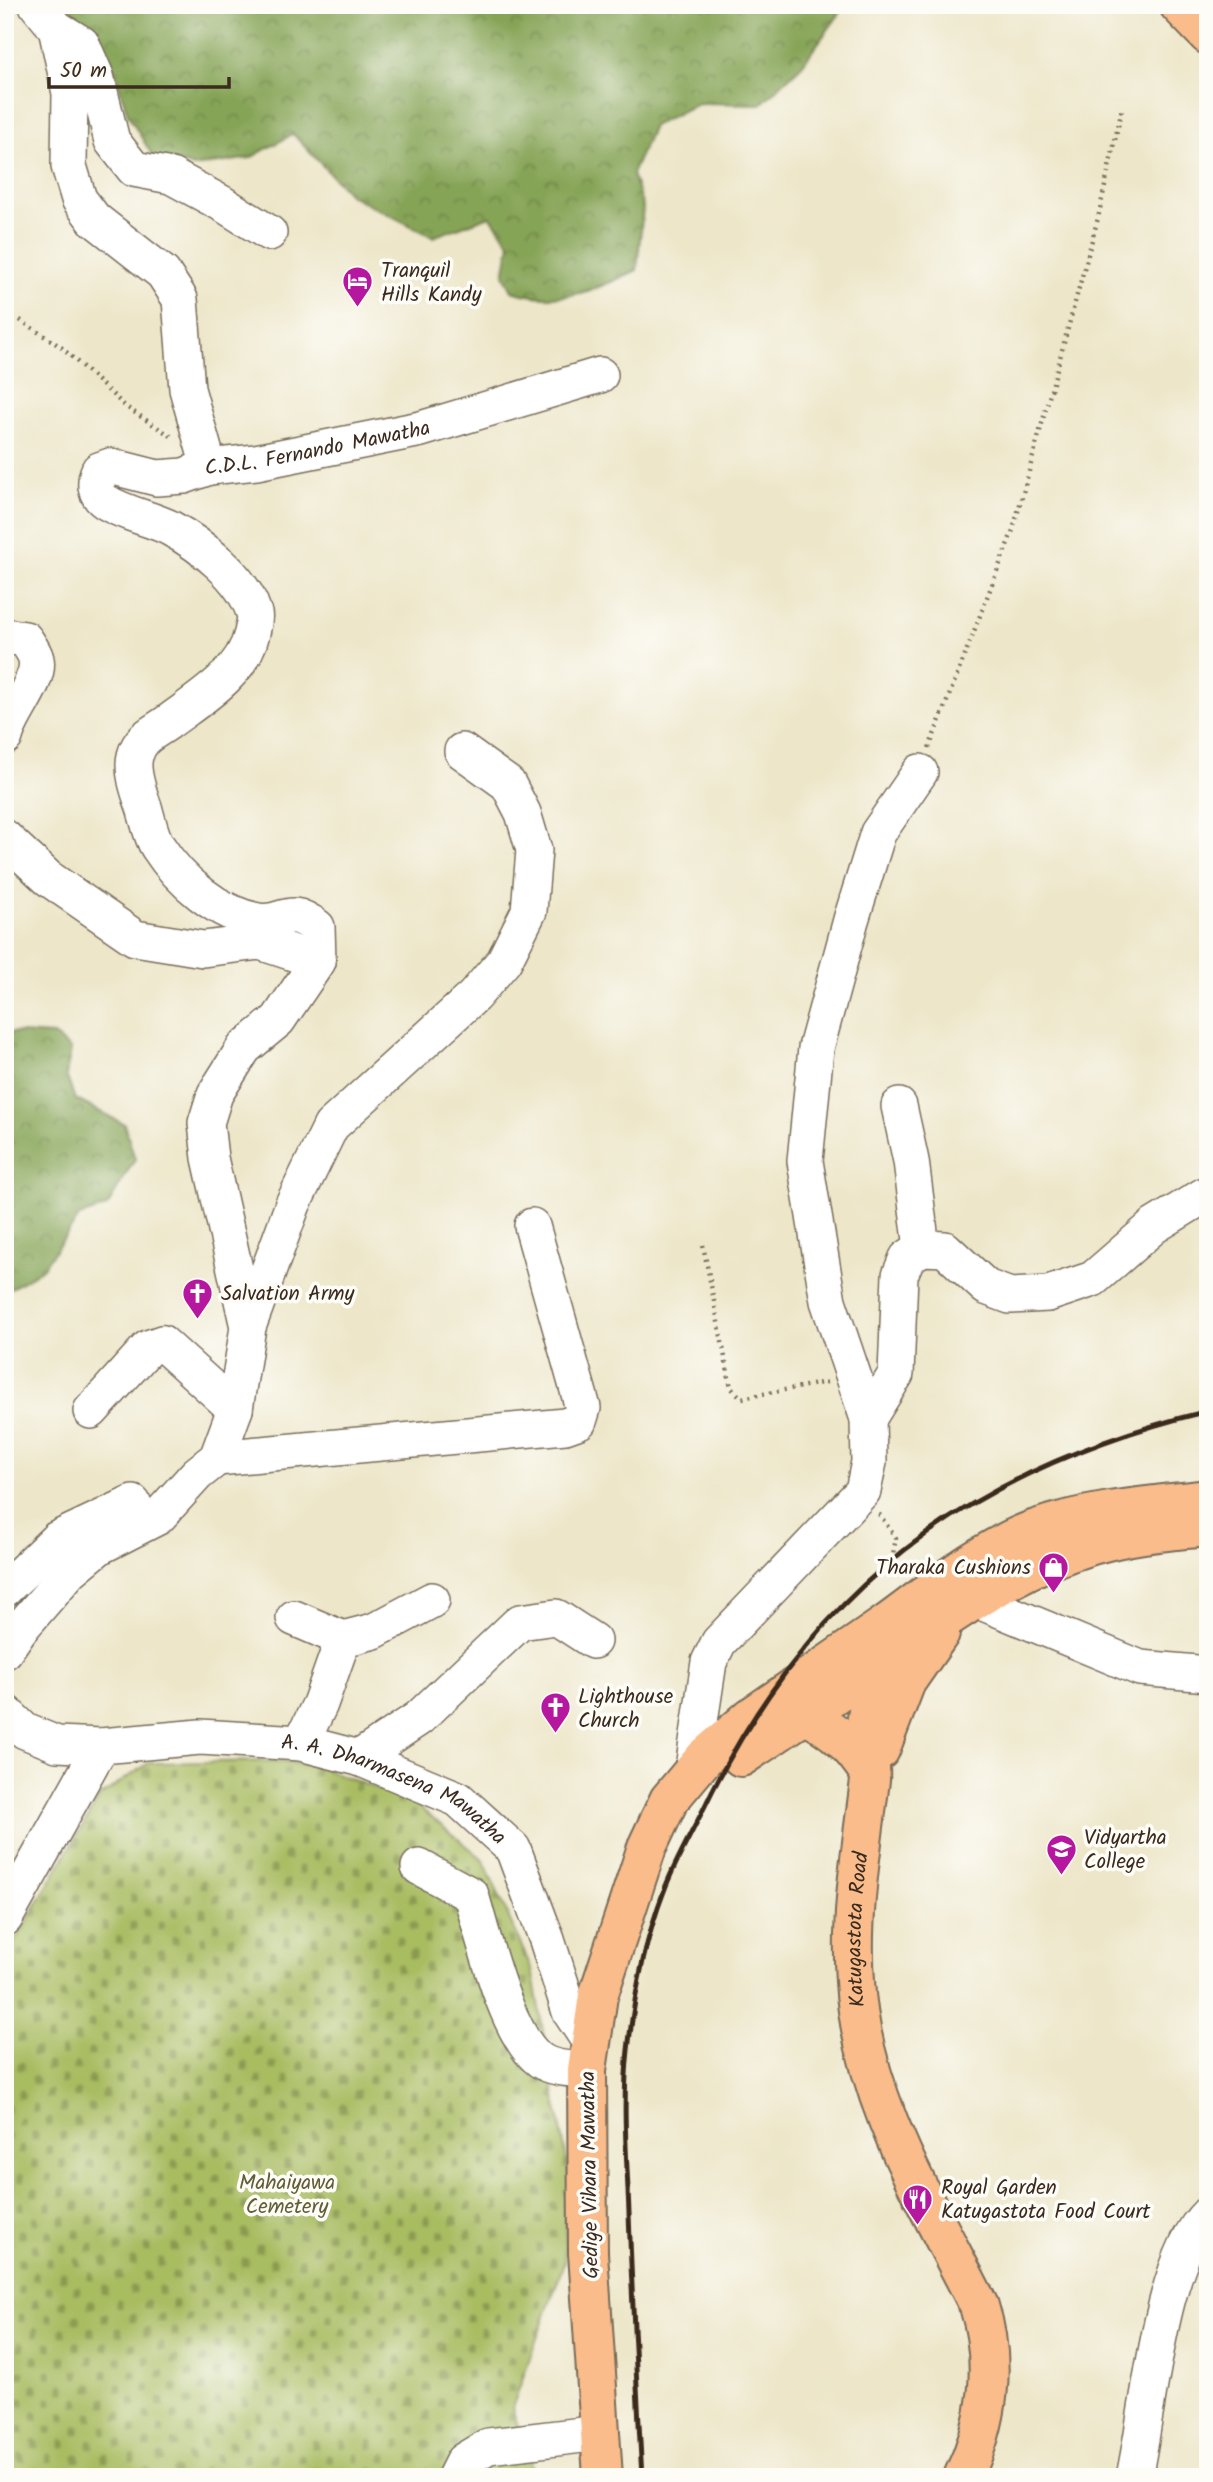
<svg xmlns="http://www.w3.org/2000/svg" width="1213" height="2482" viewBox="0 0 1213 2482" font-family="Kalam,sans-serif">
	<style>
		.forest { fill: url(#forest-crowns); stroke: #60673a; stroke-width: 2 }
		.cemetery { fill: url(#cemetery-stones); stroke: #727340; stroke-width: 2 }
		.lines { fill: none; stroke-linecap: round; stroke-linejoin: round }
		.minor-casing { stroke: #796c5a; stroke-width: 38 }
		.major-casing { stroke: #796c5a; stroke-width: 42 }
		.highway-casing { stroke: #796c5a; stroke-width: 42 }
		.path { stroke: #796c5a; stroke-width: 4.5; stroke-dasharray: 2 5; stroke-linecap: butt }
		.minor { stroke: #fff; stroke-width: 35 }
		.major { stroke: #f9bc8a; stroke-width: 38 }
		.highway { stroke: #f9bc8a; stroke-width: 38 }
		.rail { stroke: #3b2a1e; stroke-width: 5 }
		.labels { text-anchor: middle; stroke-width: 7; stroke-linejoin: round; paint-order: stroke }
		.poi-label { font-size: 21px; fill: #3b2a1e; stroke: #fdfcf7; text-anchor: start }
		.street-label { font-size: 21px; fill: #3b2a1e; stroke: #fdfcf7 }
		.park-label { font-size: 21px; fill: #615d35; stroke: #fdfcf7 }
	</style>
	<defs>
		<pattern id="forest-crowns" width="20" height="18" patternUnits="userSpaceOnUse" patternTransform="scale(1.75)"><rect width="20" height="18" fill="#86a457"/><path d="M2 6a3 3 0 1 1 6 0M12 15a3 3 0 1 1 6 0" fill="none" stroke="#6f8647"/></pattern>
		<pattern id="cemetery-stones" width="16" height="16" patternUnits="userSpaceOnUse" patternTransform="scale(1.75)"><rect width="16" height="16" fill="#a8bc61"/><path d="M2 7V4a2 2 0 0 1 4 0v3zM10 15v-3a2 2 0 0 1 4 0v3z" fill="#8a994f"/></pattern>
	</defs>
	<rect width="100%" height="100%" fill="#fdfcf7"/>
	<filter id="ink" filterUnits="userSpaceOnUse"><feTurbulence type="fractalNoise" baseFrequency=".0143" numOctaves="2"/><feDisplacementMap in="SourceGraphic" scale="14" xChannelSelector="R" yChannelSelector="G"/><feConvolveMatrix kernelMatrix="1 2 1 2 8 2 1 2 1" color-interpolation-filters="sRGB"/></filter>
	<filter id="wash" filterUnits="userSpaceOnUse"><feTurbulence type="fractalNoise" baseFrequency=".00686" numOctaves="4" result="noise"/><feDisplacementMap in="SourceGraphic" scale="28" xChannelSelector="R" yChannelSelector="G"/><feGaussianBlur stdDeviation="1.57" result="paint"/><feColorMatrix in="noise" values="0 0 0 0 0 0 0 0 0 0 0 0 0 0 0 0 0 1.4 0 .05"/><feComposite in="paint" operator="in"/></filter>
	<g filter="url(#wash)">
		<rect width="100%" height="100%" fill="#ede6c9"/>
		<!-- forest -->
		<g class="forest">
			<path d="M 57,5 L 846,5 L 802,65 L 761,104 L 698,103 L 653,126 L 632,174 L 643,207 L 637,270 C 594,291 559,306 512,291 L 504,275 L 510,244 L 490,216 L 433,237 L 350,195 L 293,134 L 250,158 L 194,167 L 152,155 L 128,115 L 111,59 Z"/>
			<path d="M 5,1032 L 53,1035 L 71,1050 L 66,1075 L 75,1099 L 124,1124 L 135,1159 L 107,1207 L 80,1216 L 41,1270 L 7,1291 Z"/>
		</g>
		<!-- cemetery -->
		<path class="cemetery" d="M 282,1761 L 325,1769 L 414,1803 L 483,1859 L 532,1970 L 570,2178 L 564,2263 L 512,2408 L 535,2477 L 5,2477 L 5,1958 L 100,1796 L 149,1763 Z"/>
	</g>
	<g filter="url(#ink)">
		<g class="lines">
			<defs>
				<g id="minor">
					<path d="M 37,5 L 56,28 L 70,93 L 69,166 L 79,199 L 94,219 L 163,273 L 180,299 L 187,389 L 209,467"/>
					<path d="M 56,28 L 82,44 L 96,76 L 112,141 L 134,169 L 171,176 L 223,204 L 269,233"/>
					<path d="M 5,636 L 25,639 C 29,645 35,653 36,659 C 41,681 10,714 5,737"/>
					<path d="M 5,838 L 48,878 L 135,938 L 203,949 L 260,942 L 318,961"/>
					<path d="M 899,1106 L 911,1161 L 922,1248"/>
					<path d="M 248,1327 L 293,1204 L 331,1126 L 474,996 L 504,961 L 529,911 L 534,850 L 523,813 L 508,784 L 462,751"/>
					<path d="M 91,1411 L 148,1348 L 162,1343 L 235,1409"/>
					<path d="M 868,1419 L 896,1374 L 900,1275 L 907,1258 L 922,1248 L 945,1249 L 986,1287 L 1010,1296 L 1048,1294 L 1093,1279 L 1154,1226 L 1208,1193"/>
					<path d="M 217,1458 L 565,1426 L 579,1421 L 583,1408 L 532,1226"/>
					<path d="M 5,1589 L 57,1539 L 133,1503"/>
					<path d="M 974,1599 L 1140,1668 L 1208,1674"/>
					<path d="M 294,1618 L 343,1639"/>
					<path id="s1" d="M 5,1651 L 20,1629 L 70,1571 L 99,1547 L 158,1517 L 197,1474 L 217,1458 L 235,1409 L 248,1327 L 210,1158 L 206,1123 L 215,1094 L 244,1048 L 278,1020 L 318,961 L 317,927 C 286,903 284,926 258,921 C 218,914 180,881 158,847 C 151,837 148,820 144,807 C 139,793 131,771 135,756 C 140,737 153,733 167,723 C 199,699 243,674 252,633 C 253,627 256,619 254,613 C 243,577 201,545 170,528 C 150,518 125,514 106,502 C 94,494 94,481 99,470 L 110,466 L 157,478 L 184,476 L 209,467 L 256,462 L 421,429 L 600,375"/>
					<path id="s2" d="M 5,1712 L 25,1731 L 57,1744 L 101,1746 L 200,1737 L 301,1743 L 359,1758 L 458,1799 L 513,1849 L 547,1940 L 570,2012 L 590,2042"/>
					<path d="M 301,1743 L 320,1704 L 343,1639 L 374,1631 L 432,1600"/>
					<path d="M 359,1758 L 419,1718 L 520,1622 L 556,1617 L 593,1641"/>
					<path d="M 693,1768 L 709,1662 L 719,1642 L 863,1491 L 869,1462 L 868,1419 L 828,1301 L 805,1161 L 816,1048 L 851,920 L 878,833 L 920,772"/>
					<path d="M 419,1867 L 471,1895 C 483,1935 506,2035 540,2060 C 553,2069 571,2069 587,2070"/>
					<path d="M 5,1918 L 101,1746"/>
					<path d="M 455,2477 L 463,2461 L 488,2446 L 600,2433"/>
					<path d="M 1134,2477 C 1149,2410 1160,2260 1208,2214"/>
				</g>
				<g id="major">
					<path d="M 806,1715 C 836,1730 852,1746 870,1774"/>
					<path d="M 741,1757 L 877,1666"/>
					<path d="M 603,2477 L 588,2253 L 587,2070 L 598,1996 L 647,1847 L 669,1800 L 705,1757 L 751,1717 L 888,1623"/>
				</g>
				<g id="highway">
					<path d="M 1179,5 L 1208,35"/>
					<path d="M 877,1666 C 949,1616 1020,1562 1107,1541 C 1140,1533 1174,1530 1208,1527"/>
					<path d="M 880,1750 L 906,1682 L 940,1633"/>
					<path id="s3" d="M 963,2477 C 989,2424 997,2363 979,2306 C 927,2202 862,2100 855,1981 C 850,1914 862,1846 870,1780 C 872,1762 865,1745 866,1727 C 869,1692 879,1657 888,1623 C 933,1590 980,1550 1033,1530 C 1089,1510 1149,1506 1208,1499"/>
				</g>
			</defs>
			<!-- minor casing -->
			<use href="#minor" class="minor-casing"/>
			<!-- major casing -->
			<use href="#major" class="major-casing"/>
			<!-- highway casing -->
			<use href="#highway" class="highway-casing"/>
			<!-- path -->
			<g class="path">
				<path d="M 20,320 L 61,347 L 126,407 L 171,436"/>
				<path d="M 929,748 L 1013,530 L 1098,218 L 1122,108"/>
				<path d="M 703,1245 L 731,1388 L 742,1398 L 827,1382"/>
				<path d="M 879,1514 L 896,1538 L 892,1560 L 905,1575"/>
			</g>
			<!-- minor -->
			<use href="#minor" class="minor"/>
			<!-- major -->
			<use href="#major" class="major"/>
			<!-- highway -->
			<use href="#highway" class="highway"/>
			<!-- rail -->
			<path class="rail" d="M 642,2477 C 637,2389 632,2301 629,2213 C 627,2159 622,2104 628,2050 C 634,1998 645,1940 664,1891 C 674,1864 689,1838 702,1812 C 808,1589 969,1469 1208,1411"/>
		</g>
	</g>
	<!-- icons -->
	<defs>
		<symbol id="hotel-pin" viewBox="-11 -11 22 30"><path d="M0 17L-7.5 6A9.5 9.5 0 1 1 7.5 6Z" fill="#b5179e" stroke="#fdfcf7"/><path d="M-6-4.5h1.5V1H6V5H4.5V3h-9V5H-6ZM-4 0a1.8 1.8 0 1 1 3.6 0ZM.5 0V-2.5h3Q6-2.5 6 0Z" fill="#fff"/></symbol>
		<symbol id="church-pin" viewBox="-11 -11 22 30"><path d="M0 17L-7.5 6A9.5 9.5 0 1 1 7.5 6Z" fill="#b5179e" stroke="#fdfcf7"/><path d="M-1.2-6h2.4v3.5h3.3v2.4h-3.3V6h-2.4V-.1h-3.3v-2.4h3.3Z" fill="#fff"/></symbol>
		<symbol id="shop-pin" viewBox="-11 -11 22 30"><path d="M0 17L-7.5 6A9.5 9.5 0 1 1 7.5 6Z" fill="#b5179e" stroke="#fdfcf7"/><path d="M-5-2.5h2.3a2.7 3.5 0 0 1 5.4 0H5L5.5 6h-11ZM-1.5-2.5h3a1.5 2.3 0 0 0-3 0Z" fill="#fff"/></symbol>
		<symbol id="school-pin" viewBox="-11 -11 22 30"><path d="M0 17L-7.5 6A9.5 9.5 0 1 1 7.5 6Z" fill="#b5179e" stroke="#fdfcf7"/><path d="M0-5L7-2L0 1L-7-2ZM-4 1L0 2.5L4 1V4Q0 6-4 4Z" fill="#fff"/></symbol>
		<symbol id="restaurant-pin" viewBox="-11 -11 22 30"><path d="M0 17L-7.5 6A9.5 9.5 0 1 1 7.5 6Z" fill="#b5179e" stroke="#fdfcf7"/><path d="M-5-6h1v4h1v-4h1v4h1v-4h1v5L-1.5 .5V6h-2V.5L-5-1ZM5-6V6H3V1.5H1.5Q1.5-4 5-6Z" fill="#fff"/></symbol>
	</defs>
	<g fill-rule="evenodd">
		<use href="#hotel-pin" x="340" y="264" width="35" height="47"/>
		<use href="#church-pin" x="180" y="1276" width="35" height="47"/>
		<use href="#shop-pin" x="1036" y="1550" width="35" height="47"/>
		<use href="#church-pin" x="538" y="1690" width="35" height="47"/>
		<use href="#school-pin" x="1044" y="1832" width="35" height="47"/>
		<use href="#restaurant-pin" x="900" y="2182" width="35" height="47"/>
	</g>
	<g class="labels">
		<!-- poi labels -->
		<g class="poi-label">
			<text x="381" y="277">Tranquil<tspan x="381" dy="24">Hills Kandy</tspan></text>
			<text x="221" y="1300">Salvation Army</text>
			<text x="1031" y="1574" text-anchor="end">Tharaka Cushions</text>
			<text x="578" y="1703">Lighthouse<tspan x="578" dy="24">Church</tspan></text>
			<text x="1084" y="1844">Vidyartha<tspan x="1084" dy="24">College</tspan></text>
			<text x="941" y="2194">Royal Garden<tspan x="941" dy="24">Katugastota Food Court</tspan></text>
		</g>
		<!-- street labels -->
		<g class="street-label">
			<text dy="7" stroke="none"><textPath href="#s1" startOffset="1799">C.D.L. Fernando Mawatha</textPath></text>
			<text dy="7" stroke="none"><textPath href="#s2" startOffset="411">A. A. Dharmasena Mawatha</textPath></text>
			<text dy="7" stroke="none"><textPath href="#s3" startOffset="578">Katugastota Road</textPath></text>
			<text transform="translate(589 2175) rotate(-91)" y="7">Gedige Vihara Mawatha</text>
		</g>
		<!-- park labels -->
		<g class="park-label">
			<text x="287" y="2189">Mahaiyawa<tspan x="287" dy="24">Cemetery</tspan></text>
		</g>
	</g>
	<!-- margin -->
	<rect width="1213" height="2482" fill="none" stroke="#fdfcf7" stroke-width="28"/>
	<!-- scale -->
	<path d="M49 77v10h180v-10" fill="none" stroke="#3b2a1e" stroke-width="3.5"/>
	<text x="60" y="77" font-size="21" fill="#3b2a1e" stroke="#fdfcf7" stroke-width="5" paint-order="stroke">50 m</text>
</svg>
